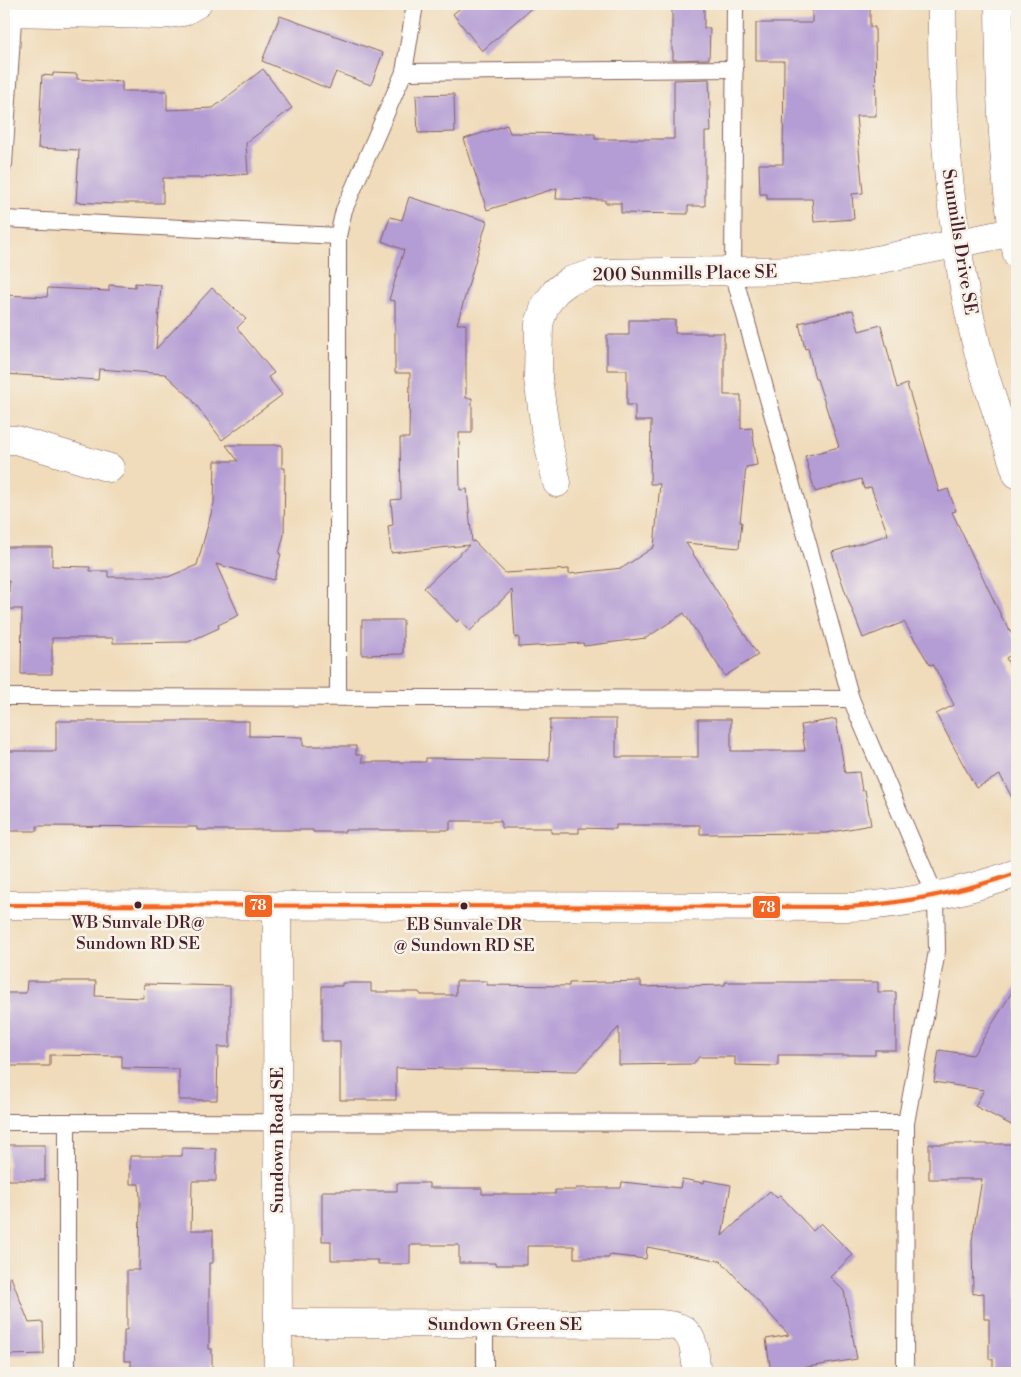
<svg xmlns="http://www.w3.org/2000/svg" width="1021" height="1377" viewBox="0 0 1021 1377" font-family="'Libre Bodoni',serif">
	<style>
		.building { fill: #b49cd4 }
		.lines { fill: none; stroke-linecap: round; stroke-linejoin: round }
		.lane-casing { stroke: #84615d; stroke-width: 18 }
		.street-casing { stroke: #84615d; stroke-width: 29 }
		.secondary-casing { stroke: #84615d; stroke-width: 29 }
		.lane { stroke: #fff; stroke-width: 16 }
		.street { stroke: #fff; stroke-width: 28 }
		.secondary { stroke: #fff; stroke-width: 28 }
		.bus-1-casing { stroke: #f7f3e8; stroke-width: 8 }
		.bus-1 { stroke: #f26522; stroke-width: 4 }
		.bus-dot { fill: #4a1f2b; stroke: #f7f3e8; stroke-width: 2 }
		.labels { text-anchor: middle; stroke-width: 5; stroke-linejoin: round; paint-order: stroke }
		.bus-label { font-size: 17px; fill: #4a1f2b; stroke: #f7f3e8 }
		.street-label { font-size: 18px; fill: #4a1f2b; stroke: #f7f3e8 }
		.line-badge { stroke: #f7f3e8; stroke-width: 2 }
		.badge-label { font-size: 14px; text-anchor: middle; font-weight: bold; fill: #fff }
	</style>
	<rect width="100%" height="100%" fill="#f7f3e8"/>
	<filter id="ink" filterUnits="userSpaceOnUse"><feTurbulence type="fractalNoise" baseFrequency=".02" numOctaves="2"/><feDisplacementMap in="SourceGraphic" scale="10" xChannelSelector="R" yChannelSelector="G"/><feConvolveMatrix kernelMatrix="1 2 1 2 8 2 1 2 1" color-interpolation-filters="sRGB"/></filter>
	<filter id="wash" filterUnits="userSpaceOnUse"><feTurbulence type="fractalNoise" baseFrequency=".0096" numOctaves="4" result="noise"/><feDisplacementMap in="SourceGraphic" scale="20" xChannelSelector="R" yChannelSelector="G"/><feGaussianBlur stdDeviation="1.12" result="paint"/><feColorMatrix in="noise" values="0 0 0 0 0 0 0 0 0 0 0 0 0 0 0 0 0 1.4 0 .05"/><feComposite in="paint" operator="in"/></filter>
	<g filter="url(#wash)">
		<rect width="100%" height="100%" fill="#f0dbba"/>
		<g id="blocks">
			<!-- building -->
			<g class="building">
				<path d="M 465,4 L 536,4 L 482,51 L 453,14 Z"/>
				<path d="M 672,4 L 704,4 L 704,28 L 710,28 L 709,59 L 673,60 L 673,51 L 672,51 Z"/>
				<path d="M 812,4 L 870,4 L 870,27 L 875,27 L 876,116 L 856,116 L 863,193 L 852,194 L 854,219 L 814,222 L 812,199 L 767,199 L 767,194 L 760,194 L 759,164 L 783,164 L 784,61 L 756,61 L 756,23 L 812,23 Z"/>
				<path d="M 280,16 L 383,53 L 371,85 L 336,72 L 329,89 L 262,61 Z"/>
				<path d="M 263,69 L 292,108 L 246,143 L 248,174 L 199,178 L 163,178 L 163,203 L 113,203 L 113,204 L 76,202 L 79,150 L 38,148 L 42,75 L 53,76 L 53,73 L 77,74 L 77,79 L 122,82 L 122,91 L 167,91 L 167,110 L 213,108 Z"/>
				<path d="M 709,79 L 711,132 L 705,132 L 705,206 L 688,206 L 688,214 L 621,213 L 621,203 L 605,203 L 605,200 L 556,199 L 557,188 L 487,210 L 464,139 L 507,125 L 510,133 L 595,134 L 595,139 L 674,139 L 674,80 Z"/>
				<path d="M 454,94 L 455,132 L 418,133 L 416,95 Z"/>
				<path d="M 409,197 L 487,221 L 457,324 L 466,324 L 466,398 L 472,398 L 472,433 L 459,433 L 460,490 L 467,489 L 472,542 L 474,541 L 505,573 L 569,569 L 569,574 L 622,568 L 654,547 L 660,484 L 650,484 L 651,421 L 635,421 L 635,405 L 627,405 L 627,370 L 607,370 L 607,335 L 629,335 L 629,320 L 675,320 L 675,333 L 724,333 L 724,395 L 741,395 L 741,429 L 752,428 L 757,465 L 746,467 L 740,522 L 742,522 L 739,548 L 686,543 L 758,655 L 725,676 L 684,613 L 646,638 L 584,646 L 583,643 L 519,647 L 519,637 L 515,638 L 512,590 L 470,631 L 459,619 L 457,622 L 424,588 L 469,545 L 391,553 L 388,526 L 393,525 L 391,500 L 401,499 L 400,438 L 409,438 L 410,373 L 395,373 L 395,301 L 389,300 L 404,250 L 382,241 L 390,217 L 402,220 Z"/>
				<path d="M 135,283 L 161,285 L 156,349 L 212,288 L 246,319 L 237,328 L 274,373 L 268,377 L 282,395 L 222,440 L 191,398 L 165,374 L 99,369 L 98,380 L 4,374 L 4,295 L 47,297 L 48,288 L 109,291 L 109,285 L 135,287 Z"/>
				<path d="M 853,310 L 859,331 L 881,325 L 897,388 L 907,384 L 939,492 L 948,489 L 956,511 L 952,512 L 1004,622 L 1005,621 L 1017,644 L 1017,652 L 1006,658 L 1017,679 L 1017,807 L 1000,775 L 976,788 L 936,714 L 954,705 L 933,664 L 930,665 L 904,622 L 863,638 L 846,594 L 832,552 L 888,535 L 871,487 L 864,489 L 861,479 L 815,492 L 805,456 L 839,447 L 817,379 L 815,379 L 808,348 L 805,349 L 799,323 Z"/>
				<path d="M 226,445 L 282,445 L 282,468 L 285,468 L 284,535 L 279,554 L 281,554 L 274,580 L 216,564 L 239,615 L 218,625 L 219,628 L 188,642 L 113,643 L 113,638 L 52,638 L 52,674 L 21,674 L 22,609 L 9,609 L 9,581 L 4,581 L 4,547 L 52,547 L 52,566 L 90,567 L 90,571 L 108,571 L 108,577 L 168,577 L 197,565 L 214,503 L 215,461 L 238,461 Z"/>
				<path d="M 362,620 L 403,620 L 403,654 L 362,655 Z"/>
				<path d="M 584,719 L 616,719 L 616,757 L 698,757 L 698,719 L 731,719 L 731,751 L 805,751 L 801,725 L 836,719 L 845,773 L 859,772 L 862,791 L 865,790 L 871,825 L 826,833 L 700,834 L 700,825 L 616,825 L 616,829 L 579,828 L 579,833 L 551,833 L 551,828 L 501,828 L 501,821 L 450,821 L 450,830 L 345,830 L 345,832 L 313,832 L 313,830 L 197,830 L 197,827 L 37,826 L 37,831 L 4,831 L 4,751 L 56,751 L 56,721 L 249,721 L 249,736 L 303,737 L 303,746 L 356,746 L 356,755 L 362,755 L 362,762 L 426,762 L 426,758 L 549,760 L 550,720 L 584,720 Z"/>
				<path d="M 27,981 L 96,981 L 95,996 L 143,998 L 144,984 L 230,986 L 230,1047 L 218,1047 L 217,1100 L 179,1100 L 179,1069 L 122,1068 L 122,1056 L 50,1055 L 50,1066 L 6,1066 L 6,993 L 26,993 Z"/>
				<path d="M 456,981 L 487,981 L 487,985 L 569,986 L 569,983 L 641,981 L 641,987 L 725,985 L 725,982 L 878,982 L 878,992 L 896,992 L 896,1050 L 875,1050 L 875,1055 L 778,1055 L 778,1066 L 735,1065 L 735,1057 L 699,1057 L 693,1064 L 619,1065 L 619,1027 L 577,1071 L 396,1068 L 396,1100 L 340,1100 L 340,1041 L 322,1041 L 322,986 L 342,986 L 342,983 L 371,983 L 371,992 L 419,992 L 421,995 L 456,995 Z"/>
				<path d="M 1017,984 L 1017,1128 L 975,1106 L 984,1090 L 934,1082 L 939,1050 L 973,1055 Z"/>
				<path d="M 929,1144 L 1017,1144 L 1017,1373 L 993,1373 L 993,1359 L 989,1359 L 989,1319 L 984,1319 L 984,1293 L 973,1294 L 972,1240 L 982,1179 L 929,1179 Z"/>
				<rect x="8" y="1145" width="37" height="35"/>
				<path d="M 182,1148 L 216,1149 L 216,1181 L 192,1181 L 191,1230 L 213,1230 L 213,1263 L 209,1263 L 209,1349 L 212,1349 L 212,1373 L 131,1373 L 131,1361 L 124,1361 L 124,1330 L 127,1330 L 127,1270 L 139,1270 L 140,1198 L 139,1184 L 130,1184 L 130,1156 L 182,1156 Z"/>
				<path d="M 682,1179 L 704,1183 L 704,1180 L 731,1185 L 722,1236 L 770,1191 L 777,1198 L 780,1195 L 813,1231 L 821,1223 L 853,1255 L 830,1277 L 844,1291 L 857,1359 L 771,1373 L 766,1339 L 789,1335 L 721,1261 L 647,1247 L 646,1259 L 609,1255 L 609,1258 L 574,1258 L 574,1246 L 527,1246 L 527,1265 L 495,1265 L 495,1263 L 459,1263 L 459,1245 L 410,1245 L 410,1264 L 378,1264 L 378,1260 L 331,1260 L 331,1241 L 322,1241 L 322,1191 L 397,1191 L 397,1183 L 429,1183 L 429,1188 L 482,1188 L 482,1194 L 555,1194 L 555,1190 L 576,1190 L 576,1188 L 621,1188 L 622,1182 L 680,1188 Z"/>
				<path d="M 11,1277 L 29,1323 L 43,1322 L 44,1354 L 9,1355 L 9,1278 Z"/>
			</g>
		</g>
	</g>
	<g filter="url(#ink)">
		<use href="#blocks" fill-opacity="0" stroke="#84615d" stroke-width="1"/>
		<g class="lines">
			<defs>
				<g id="lane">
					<path d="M 735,4 L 733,272 L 851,699 L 936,897 L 937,951 L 906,1123 L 905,1373"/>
					<path d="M 404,72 L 735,69"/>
					<path d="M 4,164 L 14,4"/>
					<path d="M 4,219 L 338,236"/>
					<path d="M 4,697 L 851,699"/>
					<path d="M 338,697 L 338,236 L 344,210 L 404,72 L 415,4"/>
					<path d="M 4,1122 L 906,1123"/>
					<path d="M 67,1373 L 67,1122"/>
					<path d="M 485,1373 L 485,1323"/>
				</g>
				<g id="street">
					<path d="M 4,12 L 162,15 L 183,12 L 197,4"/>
					<path d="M 4,440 L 16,440 L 110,468"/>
					<path d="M 557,483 L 545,428 L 538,379 L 539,324 L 545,306 L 556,291 L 569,281 L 595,273 L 809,270 L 852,265 L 1013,232"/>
					<path d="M 277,906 L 278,1373"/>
					<path d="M 278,1323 L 661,1324 C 666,1325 673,1325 678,1327 C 695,1333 696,1357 696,1373"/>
				</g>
				<g id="secondary">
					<path d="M 942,4 C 941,117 949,233 976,343 C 987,387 1003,430 1017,474"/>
					<path d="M 999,4 C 1000,87 1002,172 1017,254"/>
					<path d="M 4,905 L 849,907 C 909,904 961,893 1017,873"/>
				</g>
			</defs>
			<!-- lane casing -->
			<use href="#lane" class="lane-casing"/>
			<!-- street casing -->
			<use href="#street" class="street-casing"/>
			<!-- secondary casing -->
			<use href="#secondary" class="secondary-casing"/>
			<!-- lane -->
			<use href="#lane" class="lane"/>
			<!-- street -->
			<use href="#street" class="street"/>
			<!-- secondary -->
			<use href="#secondary" class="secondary"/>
			<defs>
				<path id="bus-1" d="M 4,905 L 849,907 C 907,903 962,892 1017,873"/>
			</defs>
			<!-- bus-1 casing -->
			<use href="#bus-1" class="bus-1-casing"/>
			<!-- bus-1 -->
			<use href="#bus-1" class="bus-1"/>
		</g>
	</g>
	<!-- markers -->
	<g class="bus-dot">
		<circle cx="138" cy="905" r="4.5"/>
		<circle cx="464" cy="906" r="4.5"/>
	</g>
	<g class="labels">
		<!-- bus labels -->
		<g class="bus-label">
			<text x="138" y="928">WB Sunvale DR@<tspan x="138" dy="21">Sundown RD SE</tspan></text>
			<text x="464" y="930">EB Sunvale DR<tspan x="464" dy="21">@ Sundown RD SE</tspan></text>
		</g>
		<!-- street labels -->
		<g class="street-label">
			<text transform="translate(960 242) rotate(81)" y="6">Sunmills Drive SE</text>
			<text transform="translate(685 273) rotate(-1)" y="6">200 Sunmills Place SE</text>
			<text transform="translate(277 1140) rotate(-90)" y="6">Sundown Road SE</text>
			<text x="505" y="1330">Sundown Green SE</text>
		</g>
	</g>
	<g class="line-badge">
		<rect x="244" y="894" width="29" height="24" rx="5" fill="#f26522"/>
		<rect x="752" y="895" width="29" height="24" rx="5" fill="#f26522"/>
	</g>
	<g class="badge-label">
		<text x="258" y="910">78</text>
		<text x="767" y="912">78</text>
	</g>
	<!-- margin -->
	<rect width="1021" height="1377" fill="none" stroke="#f7f3e8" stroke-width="20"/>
</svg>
